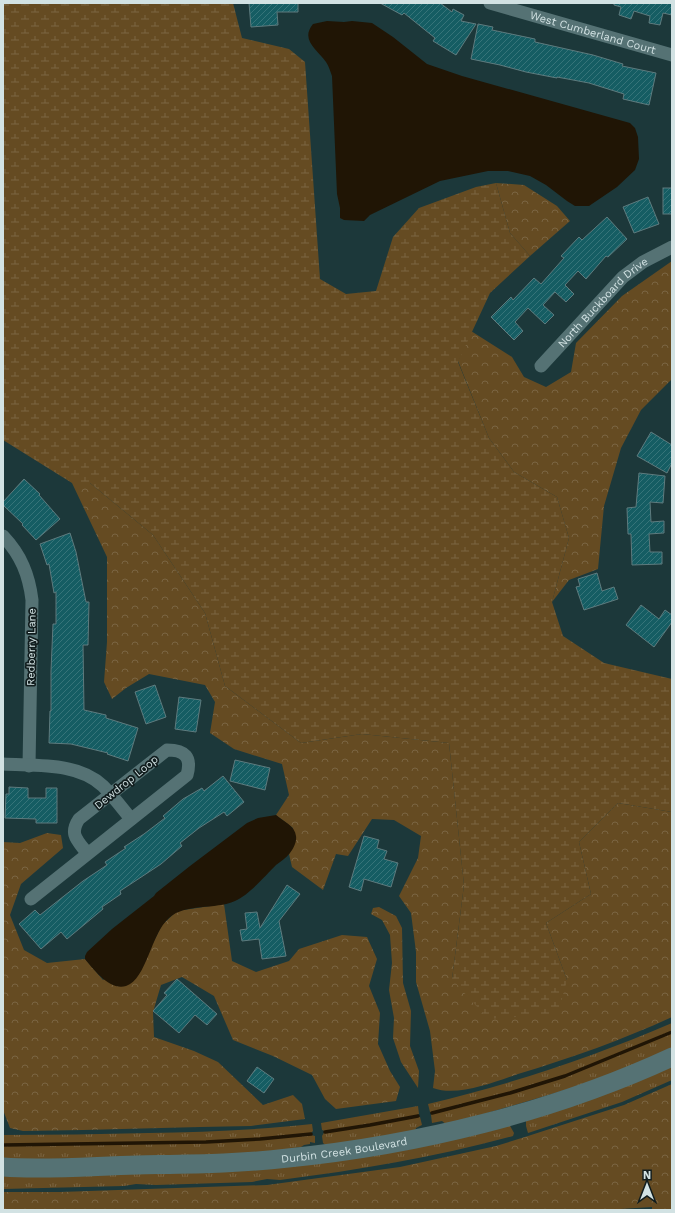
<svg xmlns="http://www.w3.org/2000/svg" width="675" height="1213" viewBox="0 0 675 1213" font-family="'Work Sans',sans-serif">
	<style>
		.grass { fill: url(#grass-tufts) }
		.forest { fill: url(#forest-crowns) }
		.wetland { fill: url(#wetland-marsh) }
		.water { fill: #201505 }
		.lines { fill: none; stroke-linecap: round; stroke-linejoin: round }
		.stream { stroke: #201505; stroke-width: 3.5 }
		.building { fill: url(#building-hatch); stroke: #5e7b7e }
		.street { stroke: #557274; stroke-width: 13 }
		.secondary { stroke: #557274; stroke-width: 19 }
		.labels { text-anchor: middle; stroke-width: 3.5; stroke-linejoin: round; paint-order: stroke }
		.street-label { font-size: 11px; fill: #d2e2e3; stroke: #111d1e }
	</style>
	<defs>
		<pattern id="grass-tufts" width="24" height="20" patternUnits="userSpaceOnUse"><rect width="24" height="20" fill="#654b22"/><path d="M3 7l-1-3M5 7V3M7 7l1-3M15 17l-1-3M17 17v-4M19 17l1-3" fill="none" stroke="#7a6542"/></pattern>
		<pattern id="forest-crowns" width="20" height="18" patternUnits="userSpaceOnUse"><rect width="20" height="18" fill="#654b22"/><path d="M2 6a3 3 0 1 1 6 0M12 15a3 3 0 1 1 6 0" fill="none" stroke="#7a6542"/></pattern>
		<pattern id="wetland-marsh" width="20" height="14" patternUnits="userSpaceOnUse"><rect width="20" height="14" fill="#654b22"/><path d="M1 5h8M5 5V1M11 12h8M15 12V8" fill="none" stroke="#7a6542"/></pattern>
		<pattern id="building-hatch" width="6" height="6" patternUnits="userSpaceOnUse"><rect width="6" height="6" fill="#155d63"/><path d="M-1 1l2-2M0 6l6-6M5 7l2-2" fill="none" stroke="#367479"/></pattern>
	</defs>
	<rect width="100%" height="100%" fill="#1c383a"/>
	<!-- grass -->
	<g class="grass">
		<path d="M 672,1023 L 672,1050 L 592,1082 L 447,1125 L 442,1121 L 432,1123 L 431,1115 L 432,1113 L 430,1112 L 428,1104 C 512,1084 593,1057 672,1023 Z"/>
		<path d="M 672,1063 L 672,1080 L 622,1102 L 528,1133 L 526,1126 L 526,1120 Z"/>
		<path d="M 418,1106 L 419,1114 L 417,1115 L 418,1117 L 420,1117 L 422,1125 L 416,1128 L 415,1132 L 328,1147 L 323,1143 L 322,1136 L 325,1131 L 322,1130 L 321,1123 Z"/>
		<path d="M 312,1124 L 313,1131 L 311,1133 L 311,1135 L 315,1136 L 315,1143 L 310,1142 L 310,1144 L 304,1145 L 301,1147 L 251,1155 L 3,1160 L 3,1135 C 52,1135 100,1134 149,1133 C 203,1132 258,1130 312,1124 Z"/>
		<path d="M 509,1124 L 514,1133 L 513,1136 C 437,1157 359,1170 280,1180 L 267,1179 L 252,1182 L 156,1185 L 136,1184 L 124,1186 L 3,1189 L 3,1171 L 111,1171 Z"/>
	</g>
	<!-- forest -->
	<g class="forest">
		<path d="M 496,183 L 524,185 L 557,206 L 570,221 L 530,256 L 510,233 Z"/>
		<path d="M 672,261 L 672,379 L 641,410 L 621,448 L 604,506 L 598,569 L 569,580 L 552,602 L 569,538 L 557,497 L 514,472 L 489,438 L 458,361 L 471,331 L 512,357 L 524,377 L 546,387 L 571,372 L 576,343 L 622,296 Z"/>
		<path d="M 72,483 L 90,483 L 153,535 L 205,613 L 225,686 L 301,743 L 362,734 L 449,743 L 464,885 L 452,979 L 567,980 L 546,923 L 591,894 L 579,842 L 618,803 L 672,812 L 672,1017 C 622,1040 571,1058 518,1074 C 494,1082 458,1097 433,1088 L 435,1071 L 430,1031 L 416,982 L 416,952 L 411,913 L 399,896 L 418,858 L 421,836 L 394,820 L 372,819 L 348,856 L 336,854 L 323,890 L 292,867 L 289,854 L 294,845 L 293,828 L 276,815 L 289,795 L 282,764 L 234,749 L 210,733 L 215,702 L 205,685 L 149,674 L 126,688 L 112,699 L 104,682 L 107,642 L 107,557 Z"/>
		<path d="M 47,833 L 61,835 L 63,848 L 21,884 L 10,915 L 24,950 L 47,963 L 85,959 L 103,980 L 153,943 L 162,925 L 177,911 L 224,904 L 232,961 L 256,972 L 289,961 L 299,949 L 342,935 L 367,937 L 377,959 L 369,986 L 380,1013 L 378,1044 L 390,1071 L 400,1087 L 396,1101 L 336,1109 L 325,1099 L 312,1075 L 273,1056 L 233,1040 L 214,996 L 182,977 L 161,985 L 153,1012 L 154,1037 L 194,1051 L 218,1062 L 263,1105 L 293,1095 L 302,1104 L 305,1119 L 251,1126 L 200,1127 L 83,1130 L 23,1131 L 10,1128 L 3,1110 L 3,842 L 20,843 Z"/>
		<path d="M 379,907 L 396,916 L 402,928 L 403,983 L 411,1011 L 410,1046 L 419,1071 L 418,1088 L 401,1062 L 393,1038 L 394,1018 L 389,990 L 392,963 L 390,935 L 382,920 L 371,914 L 373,908 Z"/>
		<path d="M 672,1084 L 672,1210 L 652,1210 L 652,1207 L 605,1210 L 3,1210 L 3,1192 L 60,1192 L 267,1185 L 400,1167 L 496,1146 L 528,1136 L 624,1105 Z"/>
	</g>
	<!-- wetland -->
	<path class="wetland" d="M 3,3 L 233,3 L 242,38 L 289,49 L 305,62 L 320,279 L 346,294 L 376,291 L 393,237 L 419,208 L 476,187 L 496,183 L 510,233 L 530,256 L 490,293 L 458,362 L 489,438 L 514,472 L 557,497 L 569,538 L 552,602 L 563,636 L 604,663 L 672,679 L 672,812 L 618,803 L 579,842 L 591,894 L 546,923 L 567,980 L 558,1014 L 488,1019 L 452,979 L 464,885 L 449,743 L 362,734 L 301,743 L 225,686 L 205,613 L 153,535 L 90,483 L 72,483 L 3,440 Z"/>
	<!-- water -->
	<g class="water">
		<path d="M 327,21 L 344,22 L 352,21 L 372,23 L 393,37 L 427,64 L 462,76 L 630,123 L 635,128 L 638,137 L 639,159 L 635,170 L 617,187 L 589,206 L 575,206 L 567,201 L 546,185 L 530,176 L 508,171 L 488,171 L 440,181 L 370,215 L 364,221 L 344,220 L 340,218 L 340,208 L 337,194 L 332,76 C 330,71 329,66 326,62 C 317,49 300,40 313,24 Z"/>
		<path d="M 276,815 C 283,821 295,826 296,836 C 297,842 293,849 290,853 C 286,858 281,861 276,865 C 265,876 249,895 235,901 C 215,910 185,903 169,918 C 151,933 147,979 126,986 C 110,991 94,970 85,959 L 85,956 L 87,952 L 112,929 L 154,896 L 156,893 L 190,866 L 247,823 L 258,818 Z"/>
	</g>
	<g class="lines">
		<!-- stream -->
		<g class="stream">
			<path d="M 432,1113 L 510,1093 L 565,1076 L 672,1032"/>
			<path d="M 325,1132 L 370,1125 L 418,1116"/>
			<path d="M 3,1145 L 206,1142 L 260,1139 L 311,1134"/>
		</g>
	</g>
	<!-- building -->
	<g class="building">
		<path d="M 249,3 L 298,3 L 298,12 L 277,12 L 278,25 L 251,27 Z"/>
		<path d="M 380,3 L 440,3 L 452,12 L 453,9 L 464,15 L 461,21 L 476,24 L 456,55 L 433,41 L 435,38 L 404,13 L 402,15 Z"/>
		<path d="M 614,3 L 672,3 L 672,15 L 663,13 L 660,25 L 649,23 L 650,16 L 634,11 L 631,19 L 619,15 L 621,7 L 614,5 Z"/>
		<path d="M 478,24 L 493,27 L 492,30 L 535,39 L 535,42 L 593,55 L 623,64 L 622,66 L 656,73 L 649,105 L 623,99 L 624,94 L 589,83 L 557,77 L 557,78 L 526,72 L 500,65 L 471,59 Z"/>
		<rect x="663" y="188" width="9" height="26"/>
		<path d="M 648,197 L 659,224 L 634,233 L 623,207 Z"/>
		<path d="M 607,217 L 627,239 L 608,257 L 606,256 L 586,279 L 578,271 L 565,285 L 574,294 L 566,302 L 555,292 L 543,305 L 554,315 L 545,324 L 528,308 L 515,322 L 523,331 L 514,340 L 491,317 L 511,297 L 513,300 L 534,278 L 541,284 L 564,258 L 561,256 L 579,237 L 582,240 Z"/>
		<path d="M 651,432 L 672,445 L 672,463 L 667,473 L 637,456 Z"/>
		<path d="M 639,473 L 665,476 L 663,503 L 650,502 L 651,522 L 664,521 L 664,533 L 649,534 L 650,552 L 662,552 L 662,564 L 632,565 L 631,534 L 628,534 L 627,508 L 636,507 Z"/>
		<path d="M 24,479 L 40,494 L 39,495 L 60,519 L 36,540 L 22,525 L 23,524 L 3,505 L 3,502 Z"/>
		<path d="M 70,533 L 76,552 L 86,602 L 89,602 L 88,645 L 83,645 L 84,710 L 106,715 L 106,718 L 138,728 L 128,761 L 107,754 L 108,753 L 71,744 L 49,743 L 50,711 L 51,711 L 51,671 L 53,624 L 56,624 L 56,592 L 54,593 L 49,564 L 47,565 L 40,544 Z"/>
		<path d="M 597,573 L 602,591 L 614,587 L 618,599 L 584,610 L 576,587 L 580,586 L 578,579 Z"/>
		<path d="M 641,605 L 659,619 L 665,610 L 672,615 L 672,622 L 654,647 L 626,625 Z"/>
		<path d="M 155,685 L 166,717 L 146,724 L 135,692 Z"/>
		<path d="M 179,697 L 201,700 L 196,732 L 175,729 Z"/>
		<path d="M 235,760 L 270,768 L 265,790 L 230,781 Z"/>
		<path d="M 223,776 L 244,802 L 227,816 L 224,812 L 199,828 L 180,843 L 182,846 L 161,864 L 120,891 L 121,894 L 102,907 L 103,909 L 67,939 L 61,932 L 41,949 L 19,924 L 35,910 L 40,915 L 83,881 L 107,865 L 105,862 L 126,848 L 124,847 L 144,834 L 165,818 L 163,816 L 183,799 L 202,788 L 204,791 Z"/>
		<path d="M 9,787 L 28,788 L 28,798 L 46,798 L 46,788 L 57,788 L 57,823 L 36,823 L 36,819 L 5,818 L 6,794 L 9,794 Z"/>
		<path d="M 364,836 L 379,840 L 377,848 L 387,851 L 384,859 L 398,863 L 391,887 L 364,879 L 361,891 L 349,887 Z"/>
		<path d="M 287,885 L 300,894 L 279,921 L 286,956 L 262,959 L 259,939 L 242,941 L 240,930 L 247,929 L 245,913 L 257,912 L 260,928 Z"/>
		<path d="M 177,979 L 217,1014 L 207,1025 L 195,1015 L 179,1033 L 153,1011 L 167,995 L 164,993 Z"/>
		<path d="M 257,1067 L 274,1079 L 264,1093 L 247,1081 Z"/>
	</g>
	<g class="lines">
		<!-- street -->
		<g class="street">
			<path id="s1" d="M 490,3 L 672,55"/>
			<path id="s2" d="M 541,366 L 623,277 L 643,262 L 672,247"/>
			<path d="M 3,536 C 21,555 29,575 32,600 L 29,766"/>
			<path d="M 3,764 C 36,766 78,762 103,786 C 113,796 122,808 131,819"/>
			<path d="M 31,899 L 187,775 C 192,757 185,750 167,750 L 79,819 C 69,834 77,840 87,853"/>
		</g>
		<!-- secondary -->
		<path class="secondary" id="s3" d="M 3,1167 C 47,1170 93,1166 137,1165 C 187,1164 238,1164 288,1158 C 418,1145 553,1112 672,1057"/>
	</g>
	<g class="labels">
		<!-- street labels -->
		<g class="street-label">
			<text dy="4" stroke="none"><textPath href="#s1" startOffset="107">West Cumberland Court</textPath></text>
			<text dy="4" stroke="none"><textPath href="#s2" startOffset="89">North Buckboard Drive</textPath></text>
			<text transform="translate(31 647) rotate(-89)" y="4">Redberry Lane</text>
			<text transform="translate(126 782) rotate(-39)" y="4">Dewdrop Loop</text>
			<text dy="4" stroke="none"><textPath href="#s3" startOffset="342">Durbin Creek Boulevard</textPath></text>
		</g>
	</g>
	<!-- border -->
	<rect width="675" height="1213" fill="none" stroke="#d2e2e3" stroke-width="8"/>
	<!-- north arrow -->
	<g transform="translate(647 1185)" stroke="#111d1e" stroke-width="3" paint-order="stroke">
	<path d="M0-3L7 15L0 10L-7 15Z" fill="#d2e2e3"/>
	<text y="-6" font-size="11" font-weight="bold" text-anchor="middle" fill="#d2e2e3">N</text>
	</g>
</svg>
